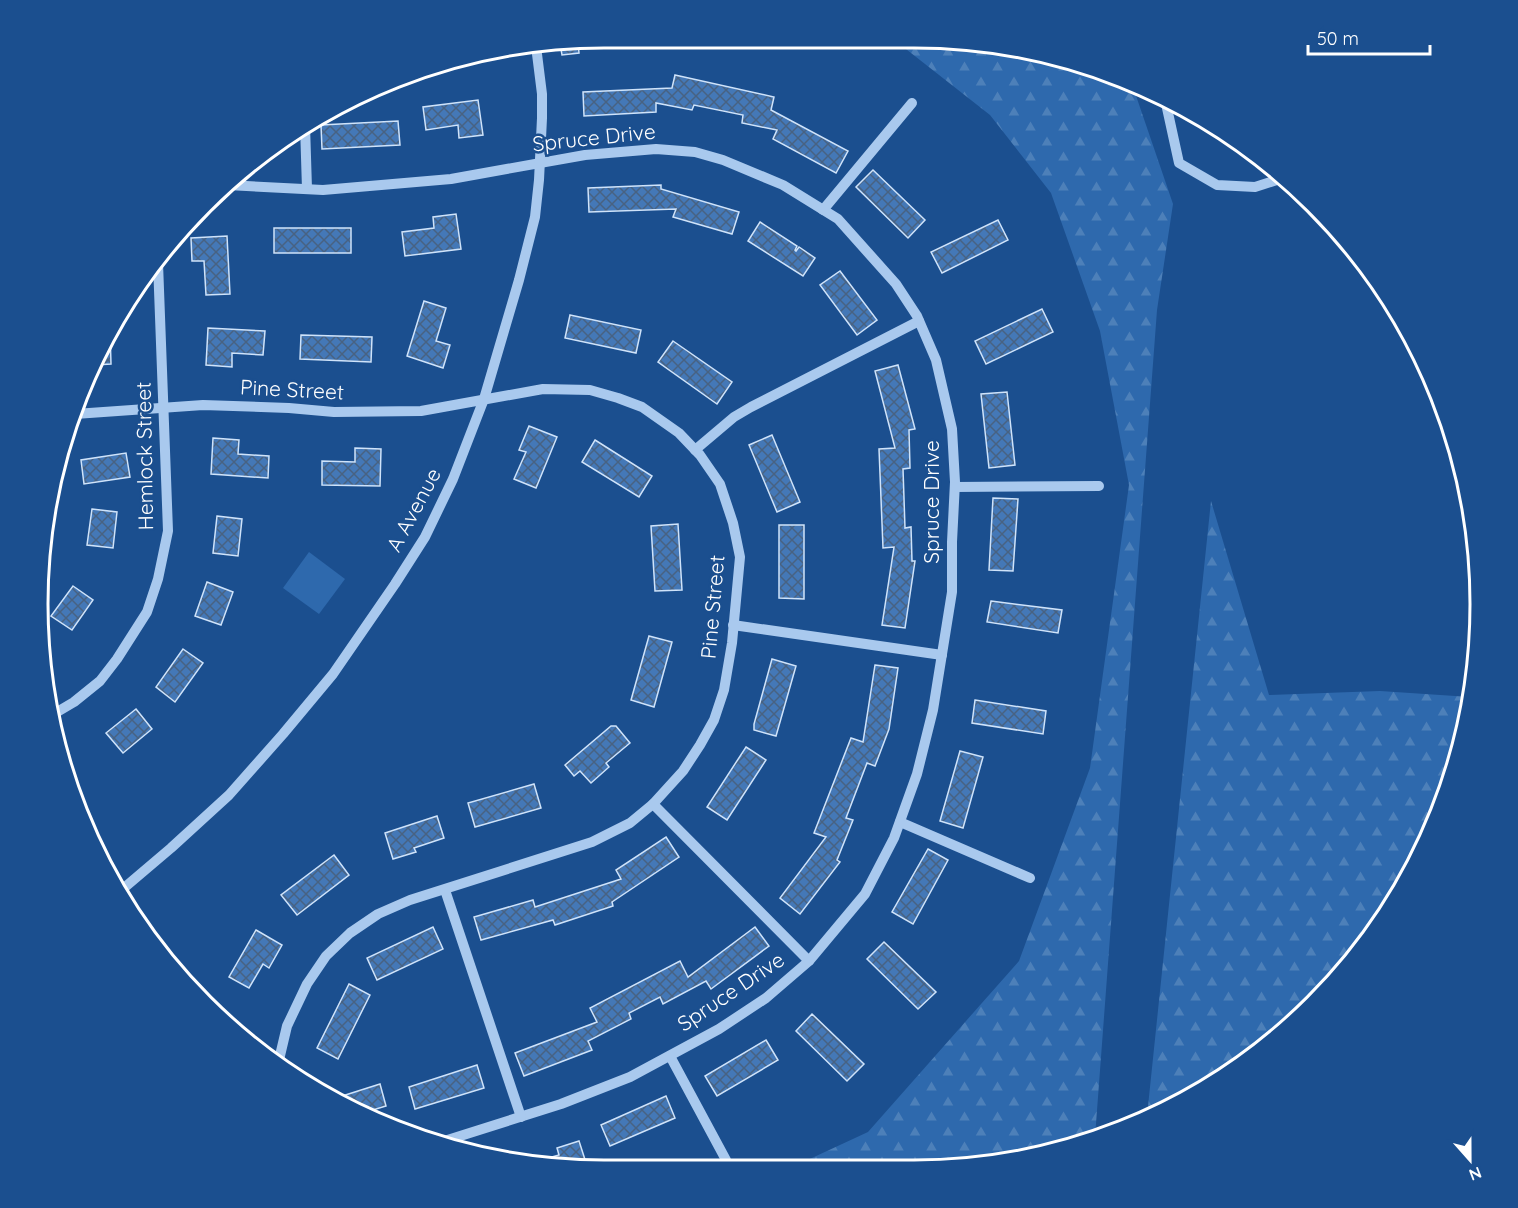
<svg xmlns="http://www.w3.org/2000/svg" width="1518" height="1208" viewBox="0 0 1518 1208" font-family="Quicksand,sans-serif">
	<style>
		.forest { fill: url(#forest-firs) }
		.park { fill: #2e69ad }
		.building { fill: url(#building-cross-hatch); stroke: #cfe3fa; stroke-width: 1.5 }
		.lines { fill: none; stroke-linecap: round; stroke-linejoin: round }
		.minor { stroke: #a9c9ee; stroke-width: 10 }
		.labels { text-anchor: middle; stroke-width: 5; stroke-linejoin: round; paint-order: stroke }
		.street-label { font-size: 21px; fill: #fff; stroke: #1b4f8f }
		.rim { fill: none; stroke: #fff; stroke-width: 3 }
	</style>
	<defs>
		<pattern id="forest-firs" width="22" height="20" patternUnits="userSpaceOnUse" patternTransform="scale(1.5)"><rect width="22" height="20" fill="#2e69ad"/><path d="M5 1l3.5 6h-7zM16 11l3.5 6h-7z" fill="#4d80b9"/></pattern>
		<pattern id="building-cross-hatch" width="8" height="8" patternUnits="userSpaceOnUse" patternTransform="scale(1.5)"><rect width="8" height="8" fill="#4478b7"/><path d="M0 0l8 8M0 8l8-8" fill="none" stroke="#486282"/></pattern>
	</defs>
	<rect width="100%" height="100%" fill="#1b4f8f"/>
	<!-- forest -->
	<g class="forest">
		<path d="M 861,38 L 951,39 L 1096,68 L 1132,84 L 1173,204 L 1157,310 L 1095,1137 L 1061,1151 L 951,1169 L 786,1170 L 868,1132 L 1019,961 L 1090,768 L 1129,485 L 1100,331 L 1051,193 L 990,115 L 897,42 Z"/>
		<path d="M 1211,501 L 1269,695 L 1380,691 L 1470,697 L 1461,751 L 1422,855 L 1363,949 L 1287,1030 L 1197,1095 L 1147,1116 Z"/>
	</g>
	<!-- park -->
	<path class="park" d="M 309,552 L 345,579 L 319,614 L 283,588 Z"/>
	<!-- building -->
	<g class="building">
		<path d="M 578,41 L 579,53 L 562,55 L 560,43 Z"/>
		<path d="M 675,75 L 774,97 L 771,110 L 848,151 L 836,173 L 773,139 L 777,130 L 742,123 L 743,115 L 694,105 L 692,110 L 656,103 L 656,112 L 584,116 L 583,92 L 672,88 Z"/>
		<path d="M 478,100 L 483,135 L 459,138 L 458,125 L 426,130 L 423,107 Z"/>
		<path d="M 398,121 L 400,145 L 322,149 L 321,125 Z"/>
		<path d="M 873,170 L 925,220 L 908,238 L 856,187 Z"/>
		<path d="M 661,185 L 661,189 L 739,212 L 732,234 L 673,217 L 676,209 L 589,212 L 588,188 Z"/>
		<path d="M 456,214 L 461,249 L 405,256 L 402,232 L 434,228 L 433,217 Z"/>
		<path d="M 998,220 L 1008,240 L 942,273 L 931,252 Z"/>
		<path d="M 760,222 L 797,246 L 795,250 L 796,251 L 799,247 L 815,258 L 803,276 L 748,241 Z"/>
		<rect x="274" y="228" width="77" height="25"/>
		<path d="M 227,236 L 230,294 L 206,295 L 204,261 L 192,261 L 191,238 Z"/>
		<path d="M 840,271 L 877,320 L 857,335 L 820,285 Z"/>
		<path d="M 424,301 L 446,308 L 436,341 L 450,345 L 443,368 L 407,356 Z"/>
		<path d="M 1042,309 L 1053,332 L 986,364 L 975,341 Z"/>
		<path d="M 570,315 L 641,330 L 636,353 L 565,338 Z"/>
		<path d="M 208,328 L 265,331 L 263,355 L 232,353 L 232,367 L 206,365 Z"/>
		<path d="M 110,329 L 111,364 L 95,365 L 99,356 Z"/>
		<path d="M 301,335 L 372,337 L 371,362 L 300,359 Z"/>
		<path d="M 673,341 L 732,382 L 717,404 L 658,362 Z"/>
		<path d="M 898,365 L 915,429 L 909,430 L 910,468 L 903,469 L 905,528 L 911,527 L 912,561 L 915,561 L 905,628 L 882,625 L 894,547 L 883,548 L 879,449 L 895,448 L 875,371 Z"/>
		<path d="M 1007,392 L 1015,465 L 989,468 L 981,394 Z"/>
		<path d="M 529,426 L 557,437 L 536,488 L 514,479 L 526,452 L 519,450 Z"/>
		<path d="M 772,435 L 800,502 L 777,512 L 749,445 Z"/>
		<path d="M 213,438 L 239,440 L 238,454 L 269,456 L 268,478 L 211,474 Z"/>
		<path d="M 595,440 L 652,476 L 639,497 L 582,462 Z"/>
		<path d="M 355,448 L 381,449 L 380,486 L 322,485 L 322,461 L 355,462 Z"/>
		<path d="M 126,453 L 130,477 L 84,484 L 81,460 Z"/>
		<path d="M 993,498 L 1018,499 L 1013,571 L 989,570 Z"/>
		<path d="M 92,509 L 117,512 L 113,548 L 87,545 Z"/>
		<path d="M 217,516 L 242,519 L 238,556 L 213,553 Z"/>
		<path d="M 678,524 L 682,590 L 655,591 L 651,526 Z"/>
		<path d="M 779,525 L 804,525 L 804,599 L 779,598 Z"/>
		<path d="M 207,582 L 233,592 L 221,625 L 195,616 Z"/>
		<path d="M 73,586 L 93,600 L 72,630 L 51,616 Z"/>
		<path d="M 991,601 L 1062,610 L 1058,633 L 987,622 Z"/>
		<path d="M 649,636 L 672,642 L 654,707 L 631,700 Z"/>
		<path d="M 183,649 L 203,663 L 175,702 L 156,687 Z"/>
		<path d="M 772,659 L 796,666 L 776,736 L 754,730 L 754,724 Z"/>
		<path d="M 875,665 L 898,668 L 889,729 L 875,766 L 867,763 L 846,818 L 853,820 L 837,860 L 840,862 L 800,914 L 780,898 L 826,837 L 814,833 L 851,738 L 863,742 Z"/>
		<path d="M 975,700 L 1046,711 L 1043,734 L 972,723 Z"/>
		<path d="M 136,709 L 152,729 L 123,753 L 106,733 Z"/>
		<path d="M 611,726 L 616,726 L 630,743 L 606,763 L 609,767 L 591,783 L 580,771 L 574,776 L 565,765 Z"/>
		<path d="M 746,747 L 766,760 L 727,820 L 707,807 Z"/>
		<path d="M 960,751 L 983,757 L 963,828 L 940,821 Z"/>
		<path d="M 534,784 L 541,808 L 475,827 L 468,803 Z"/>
		<path d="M 437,816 L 444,838 L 414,848 L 416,852 L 393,859 L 385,833 Z"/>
		<path d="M 666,837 L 679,857 L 612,902 L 613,906 L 555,925 L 553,920 L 481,940 L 474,917 L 533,900 L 535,907 L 621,879 L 616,870 Z"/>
		<path d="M 928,849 L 948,860 L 913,924 L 892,912 Z"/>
		<path d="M 334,855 L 349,875 L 297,915 L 281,895 Z"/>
		<path d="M 433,927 L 443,949 L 377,980 L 367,958 Z"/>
		<path d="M 755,927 L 769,946 L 711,989 L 706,981 L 663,1004 L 660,997 L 629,1013 L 631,1019 L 588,1041 L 592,1050 L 524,1076 L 515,1053 L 597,1022 L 590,1008 L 680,961 L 688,977 Z"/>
		<path d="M 256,930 L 282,945 L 269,968 L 263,964 L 249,988 L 229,977 Z"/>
		<path d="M 884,942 L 936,992 L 918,1009 L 867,959 Z"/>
		<path d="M 349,984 L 370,995 L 338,1059 L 317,1048 Z"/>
		<path d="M 812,1014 L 864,1064 L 847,1081 L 796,1031 Z"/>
		<path d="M 766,1040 L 778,1060 L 717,1096 L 705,1076 Z"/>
		<path d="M 477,1065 L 484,1088 L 415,1109 L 409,1087 Z"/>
		<path d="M 380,1084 L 386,1106 L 363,1113 L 336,1098 Z"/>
		<path d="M 666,1096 L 675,1118 L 610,1146 L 601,1125 Z"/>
		<path d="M 579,1141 L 588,1169 L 531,1163 L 559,1155 L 557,1148 Z"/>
	</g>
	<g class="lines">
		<!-- minor -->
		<g class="minor">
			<path d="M 1165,99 L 1179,163 L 1217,185 L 1255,187 L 1286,177"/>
			<path d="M 305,125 L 307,189"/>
			<path d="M 227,185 L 323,190 L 451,179 L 585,155 L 656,149 L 695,152 L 723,160 L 783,185 L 838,219 L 896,284 L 917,316 L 936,360 L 952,429 L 955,482 L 952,542 L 952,592 L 933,710 L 917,774 L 894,838 L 865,894 L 809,961 L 766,998 L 719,1029 L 630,1077 L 561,1104 L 438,1143"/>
			<path d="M 823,210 L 912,103"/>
			<path d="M 75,414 L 203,405 L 289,408 L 334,412 L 421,411 L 543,389 L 590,390 L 618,398 L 642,407 L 679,433 L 700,455 L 720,484 L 733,523 L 740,557 L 732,643 L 724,690 L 714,720 L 700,745 L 683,771 L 653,804 L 630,823 L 592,842 L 410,900 L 378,914 L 350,933 L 326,956 L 307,984 L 287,1026 L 278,1064"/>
			<path d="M 695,450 L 734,417 L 751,407 L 919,321"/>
			<path d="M 955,487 L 1099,486"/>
			<path d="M 733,625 L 942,655"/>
			<path d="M 52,715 L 74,702 L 100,681 L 117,659 L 147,612 L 158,579 L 168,531 L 158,263"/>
			<path d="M 653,804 L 809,961"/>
			<path d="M 900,822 L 1030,878"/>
			<path d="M 445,890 L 521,1117"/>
			<path d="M 118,893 L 171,848 L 229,795 L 283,734 L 333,674 L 395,584 L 425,537 L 453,479 L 484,399 L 519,280 L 535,217 L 539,180 L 542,118 L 542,94 L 536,46"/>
			<path d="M 670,1056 L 726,1160"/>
		</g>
	</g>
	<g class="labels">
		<!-- street labels -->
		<g class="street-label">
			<text transform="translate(594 138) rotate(-6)" y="7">Spruce Drive</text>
			<text transform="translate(292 390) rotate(3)" y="7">Pine Street</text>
			<text transform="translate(145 456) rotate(-91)" y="7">Hemlock Street</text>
			<text transform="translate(932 502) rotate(-90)" y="7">Spruce Drive</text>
			<text transform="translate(414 510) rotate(-62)" y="7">A Avenue</text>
			<text transform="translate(713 607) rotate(-85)" y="7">Pine Street</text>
			<text transform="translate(731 992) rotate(-34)" y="7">Spruce Drive</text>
		</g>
	</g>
	<!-- crop -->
	<path d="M0 0H1518V1208H0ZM604 48H914A556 556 0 0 1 1470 604V604A556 556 0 0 1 914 1160H604A556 556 0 0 1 48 604V604A556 556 0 0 1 604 48Z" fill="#1b4f8f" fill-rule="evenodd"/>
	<path class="rim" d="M604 48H914A556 556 0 0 1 1470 604V604A556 556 0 0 1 914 1160H604A556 556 0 0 1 48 604V604A556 556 0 0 1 604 48Z"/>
	<!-- north arrow -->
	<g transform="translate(1470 1160) rotate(159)" stroke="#1b4f8f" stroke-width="4.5" paint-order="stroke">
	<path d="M0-4.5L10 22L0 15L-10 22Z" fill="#ffffff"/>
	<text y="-9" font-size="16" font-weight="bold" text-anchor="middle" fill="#ffffff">N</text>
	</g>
	<!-- scale -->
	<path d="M1308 45v9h122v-9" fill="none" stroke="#ffffff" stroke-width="3"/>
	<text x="1317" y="45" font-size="18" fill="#ffffff" stroke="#1b4f8f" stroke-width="4.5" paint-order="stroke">50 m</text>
</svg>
